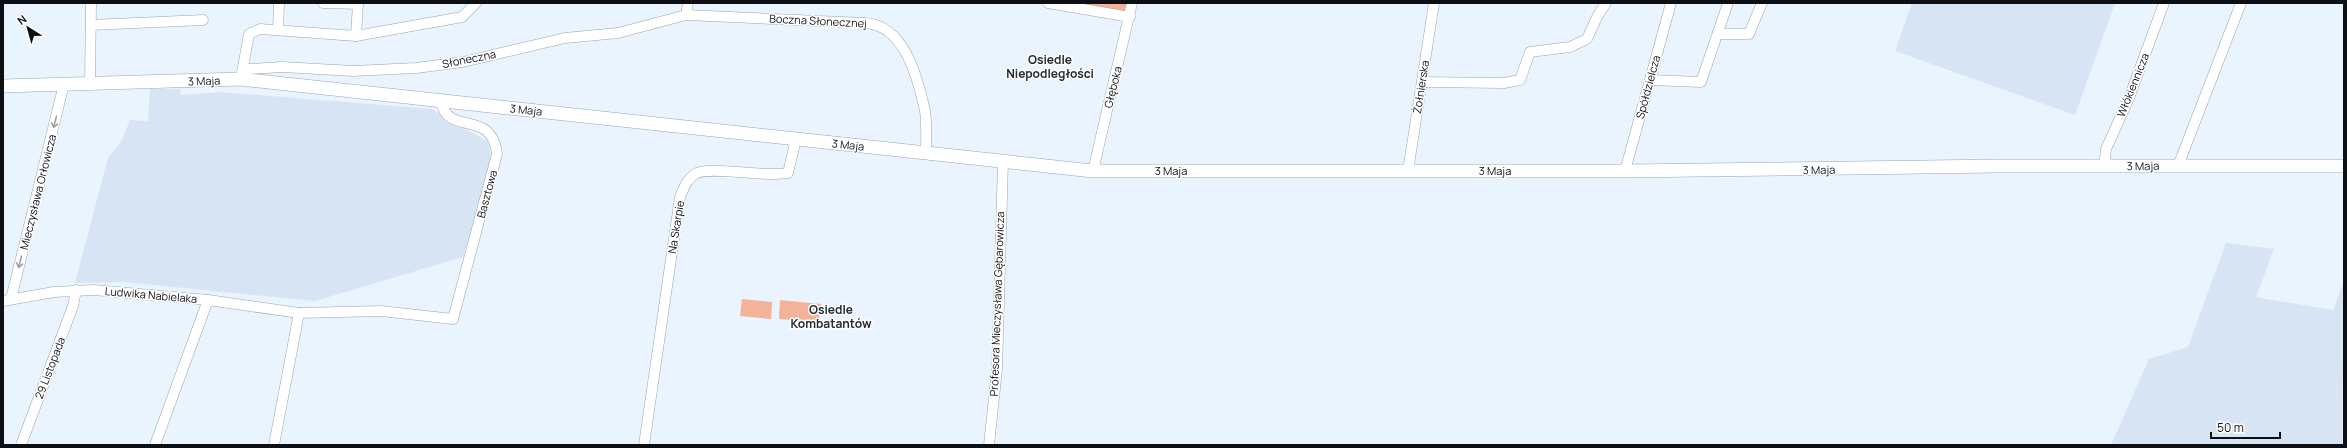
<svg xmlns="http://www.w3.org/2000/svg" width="2347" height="448" viewBox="0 0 2347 448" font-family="Manrope,sans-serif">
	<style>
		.built { fill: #d7e4f3 }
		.green { fill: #f3b299 }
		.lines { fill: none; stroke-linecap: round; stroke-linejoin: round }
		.minor-casing { stroke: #99a4b0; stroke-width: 11 }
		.tertiary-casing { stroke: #99a4b0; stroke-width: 14 }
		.minor { stroke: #fff; stroke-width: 10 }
		.tertiary { stroke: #fff; stroke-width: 13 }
		.oneway { stroke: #9e9fa1 }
		.labels { text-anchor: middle; stroke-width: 3; stroke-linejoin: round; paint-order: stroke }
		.street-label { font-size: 11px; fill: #0c1015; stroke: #fff }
		.neighbourhood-label { font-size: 12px; font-weight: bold; fill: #222b34; stroke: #fff }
	</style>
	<rect width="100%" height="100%" fill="#eaf4fe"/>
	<!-- built -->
	<g class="built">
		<path d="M 1912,3 L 2115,3 L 2075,115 L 1895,51 Z"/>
		<path d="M 150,89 L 180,89 L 181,95 L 220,92 L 432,109 L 488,142 L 492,161 L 463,257 L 315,301 L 123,282 L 75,283 L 108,158 L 121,142 L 130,120 L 148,121 Z"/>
		<path d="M 2226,243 L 2274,249 L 2256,297 L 2333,310 L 2344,281 L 2342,445 L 2111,445 L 2149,359 L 2188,347 Z"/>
	</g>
	<!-- green -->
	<g class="green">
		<path d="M 1076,3 L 1128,3 L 1125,12 Z"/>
		<path d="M 742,299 L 772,302 L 771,319 L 740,316 Z"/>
		<path d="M 780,300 L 821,304 L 819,322 L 779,319 Z"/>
	</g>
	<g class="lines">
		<defs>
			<g id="minor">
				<path d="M 323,3 L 358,4"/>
				<path d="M 1048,3 L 1130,17"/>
				<path d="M 686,15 L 865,23 C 905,25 918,79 925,111 C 927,124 926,140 926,154"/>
				<path d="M 91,25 L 203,20"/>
				<path d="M 278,30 L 279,3"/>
				<path d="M 1718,34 L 1749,34 L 1762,3"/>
				<path d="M 356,36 L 358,3"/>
				<path d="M 241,78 L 249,34 L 260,29 L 356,36 L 462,17 L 476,3"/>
				<path d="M 240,79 L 249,69 L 282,67 L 353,71 L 416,68 L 463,62 L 565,38 L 618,33 L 686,15 L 688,3"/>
				<path d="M 1650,80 L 1701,82 L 1728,3"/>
				<path d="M 1422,82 L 1504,83 L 1520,80 L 1530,52 L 1570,47 L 1587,39 L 1597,17 L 1606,3"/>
				<path d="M 90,84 L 91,3"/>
				<path d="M 2178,166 L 2241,3"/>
				<path d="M 2104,167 L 2106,149 L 2129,98 L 2164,3"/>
				<path d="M 1093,171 L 1132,3"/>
				<path d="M 1408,171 L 1434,3"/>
				<path d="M 1625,171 L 1671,3"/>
				<path d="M 11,299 L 64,84"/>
				<path d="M 3,301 L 54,292 L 94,290 L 208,300 L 299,313 L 381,311 L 453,319 L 497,154 C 492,107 446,138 441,100"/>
				<path d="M 21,445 L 73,306 L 76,290"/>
				<path d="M 155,445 L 208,300"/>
				<path d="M 274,445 L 299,313"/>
				<path d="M 644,445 L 680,197 C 684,188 686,180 695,174 C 708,165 767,178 788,173 L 796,139"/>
				<path d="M 989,445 L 997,369 L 1003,162"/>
			</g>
			<path id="tertiary" d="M 3,86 L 240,79 L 1093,171 L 1625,171 L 1998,166 L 2344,166"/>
		</defs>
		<!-- minor casing -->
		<use href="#minor" class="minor-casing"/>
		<!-- tertiary casing -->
		<use href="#tertiary" class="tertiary-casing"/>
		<!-- minor -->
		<use href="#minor" class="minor"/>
		<!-- tertiary -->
		<use href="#tertiary" class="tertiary"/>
	</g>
	<!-- one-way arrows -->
	<defs><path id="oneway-shaft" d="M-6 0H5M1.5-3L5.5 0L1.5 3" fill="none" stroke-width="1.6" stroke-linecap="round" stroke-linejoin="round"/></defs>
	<g class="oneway">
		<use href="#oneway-shaft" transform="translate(55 122) rotate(104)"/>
		<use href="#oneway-shaft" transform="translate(20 262) rotate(104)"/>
	</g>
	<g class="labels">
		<!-- street labels -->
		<g class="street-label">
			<text transform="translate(818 21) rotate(3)" y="4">Boczna Słonecznej</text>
			<text transform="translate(469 59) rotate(-11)" y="4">Słoneczna</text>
			<text transform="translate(204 81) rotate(-2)" y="4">3 Maja</text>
			<text transform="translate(2133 85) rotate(-68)" y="4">Włókiennicza</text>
			<text transform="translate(1113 87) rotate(-76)" y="4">Głęboka</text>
			<text transform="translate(1421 87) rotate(-81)" y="4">Żołnierska</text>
			<text transform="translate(1648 87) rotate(-75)" y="4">Spółdzielcza</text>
			<text transform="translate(526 110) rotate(6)" y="4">3 Maja</text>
			<text transform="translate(848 145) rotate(6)" y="4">3 Maja</text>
			<text transform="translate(2143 166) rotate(-1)" y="4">3 Maja</text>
			<text transform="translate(1819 170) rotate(-1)" y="4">3 Maja</text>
			<text x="1171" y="175">3 Maja</text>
			<text x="1495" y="175">3 Maja</text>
			<text transform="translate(38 192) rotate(-76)" y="4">Mieczysława Orłowicza</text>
			<text transform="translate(487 194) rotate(-75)" y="4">Basztowa</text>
			<text transform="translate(676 227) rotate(-81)" y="4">Na Skarpie</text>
			<text transform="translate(151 295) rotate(5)" y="4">Ludwika Nabielaka</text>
			<text transform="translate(997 304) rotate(-88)" y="4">Profesora Mieczysława Gębarowicza</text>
			<text transform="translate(50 368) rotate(-69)" y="4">29 Listopada</text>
		</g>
		<!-- neighbourhood labels -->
		<g class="neighbourhood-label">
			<text x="1050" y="64">Osiedle<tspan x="1050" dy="14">Niepodległości</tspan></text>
			<text x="831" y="314">Osiedle<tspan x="831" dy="14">Kombatantów</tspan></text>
		</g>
	</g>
	<!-- border -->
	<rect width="2347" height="448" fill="none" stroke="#0c1015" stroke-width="8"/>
	<!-- north arrow -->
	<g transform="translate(28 28) rotate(323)" stroke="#ffffff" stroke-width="3" paint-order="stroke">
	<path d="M0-3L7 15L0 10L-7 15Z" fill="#0c1015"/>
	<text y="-6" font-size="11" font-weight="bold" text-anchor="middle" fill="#0c1015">N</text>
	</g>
	<!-- scale -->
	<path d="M2211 432v6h69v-6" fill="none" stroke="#0c1015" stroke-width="2"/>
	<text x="2217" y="432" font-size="12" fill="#0c1015" stroke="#ffffff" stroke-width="3" paint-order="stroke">50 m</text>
</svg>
